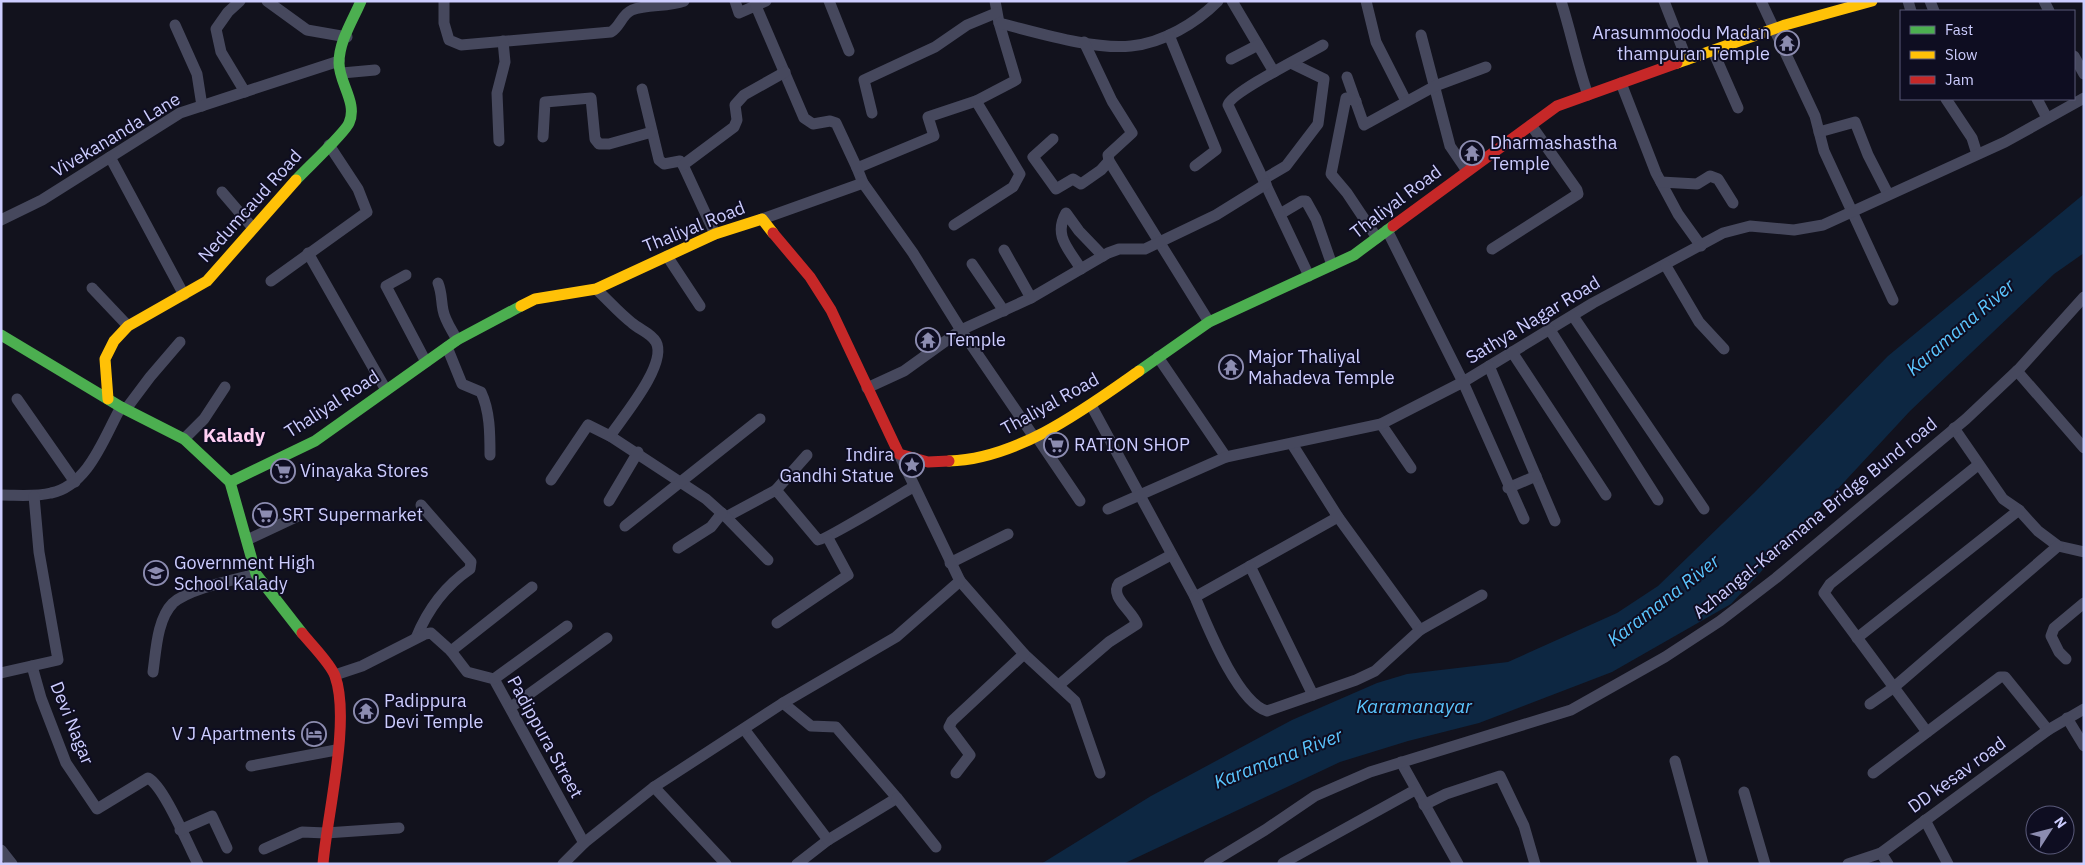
<svg xmlns="http://www.w3.org/2000/svg" width="2085" height="865" viewBox="0 0 2085 865" font-family="'IBM Plex Sans',sans-serif">
	<style>
		.water { fill: #0d2742 }
		.lines { fill: none; stroke-linecap: round; stroke-linejoin: round }
		.street { stroke: #46485d; stroke-width: 11 }
		.fast { stroke: #4caf50; stroke-width: 11 }
		.slow { stroke: #ffc107; stroke-width: 11 }
		.jam { stroke: #c62828; stroke-width: 11 }
		.labels { text-anchor: middle; stroke-width: 4; stroke-linejoin: round; paint-order: stroke }
		.poi-label { font-size: 18px; fill: #cdcdff; stroke: #0e0d21; text-anchor: start }
		.street-label { font-size: 18px; fill: #cdcdff; stroke: #0e0d21 }
		.water-label { font-size: 19px; font-style: italic; fill: #5bc6ff; stroke: #0e0d21 }
		.neighbourhood-label { font-size: 19px; font-weight: bold; fill: #ffcff3; stroke: #0e0d21 }
	</style>
	<rect width="100%" height="100%" fill="#12121d"/>
	<!-- water -->
	<path class="water" d="M 2084,194 L 2084,253 L 2054,274 L 1910,411 L 1731,604 L 1612,672 L 1479,723 L 1408,741 L 1340,762 L 1123,864 L 1041,864 L 1151,796 L 1292,720 L 1377,683 L 1407,674 L 1508,662 L 1617,613 L 1658,586 L 1754,493 L 1888,356 Z"/>
	<g class="lines">
		<!-- street -->
		<g class="street">
			<path d="M 240,1 L 228,12 L 216,29 L 221,52 L 245,92"/>
			<path d="M 267,1 L 307,30 L 347,37"/>
			<path d="M 444,1 L 444,23 L 449,40 L 461,45 L 611,32 C 620,27 622,14 632,10 C 647,4 668,7 684,1"/>
			<path d="M 735,1 L 739,13 L 766,1"/>
			<path d="M 829,1 L 849,51"/>
			<path d="M 995,1 L 999,23 L 1016,80 L 976,101 L 928,117 L 934,136 L 857,168 L 863,183 L 913,253 L 961,330 L 1034,437"/>
			<path d="M 1232,1 L 1274,72"/>
			<path d="M 1366,1 L 1376,42 L 1406,101"/>
			<path d="M 1561,1 C 1571,32 1577,64 1588,95"/>
			<path d="M 1664,1 L 1687,60"/>
			<path d="M 1761,1 L 1815,116 L 1824,151 L 1893,300"/>
			<path d="M 1908,1 L 1911,11"/>
			<path d="M 1930,1 L 1934,11"/>
			<path d="M 2044,1 L 2049,11"/>
			<path d="M 756,6 L 804,118 L 813,124 L 830,121 L 836,123 L 857,168"/>
			<path d="M 999,23 C 1036,32 1093,50 1131,46 C 1163,43 1196,23 1218,1"/>
			<path d="M 175,25 L 197,74 L 202,106"/>
			<path d="M 1169,35 L 1216,150 L 1195,166"/>
			<path d="M 1421,35 L 1450,146 L 1467,171"/>
			<path d="M 1084,42 L 1112,101 L 1132,133 L 1108,155 L 1109,161 L 1209,322"/>
			<path d="M 1713,51 L 1738,108"/>
			<path d="M 2074,56 L 2084,74"/>
			<path d="M 1231,59 L 1258,45"/>
			<path d="M 342,73 L 375,70"/>
			<path d="M 1347,77 L 1364,125 L 1435,86 L 1486,67"/>
			<path d="M 1621,83 L 1656,173 L 1678,214 L 1701,246"/>
			<path d="M 642,89 L 659,160 L 664,164 L 680,161 L 683,165 L 715,234"/>
			<path d="M 1946,99 L 1972,138 L 1977,154"/>
			<path d="M 2037,99 L 2047,118"/>
			<path d="M 1356,101 L 1346,98 L 1331,174 L 1347,193 L 1377,238"/>
			<path d="M 872,113 L 864,80 L 935,47 L 967,25 L 996,13"/>
			<path d="M 1819,132 L 1855,122 L 1868,155 L 1888,194"/>
			<path d="M 543,137 L 545,102 L 591,98 L 595,139 L 599,144 L 609,144 L 652,132"/>
			<path d="M 1053,139 L 1033,157 L 1056,189 L 1073,179 L 1081,184 L 1101,170 L 1109,161"/>
			<path d="M 499,141 L 497,93 L 505,62 L 503,41"/>
			<path d="M 110,157 L 184,295"/>
			<path d="M 683,165 L 734,127 L 737,120 L 735,105 L 744,95 L 785,72"/>
			<path d="M 1264,179 L 1286,166 L 1318,124 L 1324,79 L 1291,63"/>
			<path d="M 1661,182 L 1697,184 L 1710,176 L 1718,179 L 1733,203"/>
			<path d="M 222,192 L 252,227"/>
			<path d="M 1280,214 L 1302,201 L 1306,201 L 1316,219 L 1332,265"/>
			<path d="M 762,219 L 863,183"/>
			<path d="M 1,220 L 42,200 L 180,113 L 339,61"/>
			<path d="M 954,225 L 1013,187 L 1020,174 L 976,101"/>
			<path d="M 1387,230 L 1463,382 L 1593,303 L 1723,233 L 1750,226 L 1794,230 L 1823,225 L 2005,142 L 2084,98"/>
			<path d="M 1492,249 L 1578,194 L 1577,190 L 1531,125"/>
			<path d="M 1004,250 L 1031,298"/>
			<path d="M 308,253 L 386,390"/>
			<path d="M 667,256 L 700,306"/>
			<path d="M 972,264 L 1004,311"/>
			<path d="M 1666,266 L 1699,322 L 1724,349"/>
			<path d="M 1081,269 C 1069,249 1053,236 1066,213 L 1079,231 L 1103,256"/>
			<path d="M 406,275 L 386,286 L 426,362"/>
			<path d="M 1309,276 L 1228,105 C 1231,92 1308,54 1323,45"/>
			<path d="M 271,281 L 367,212 L 358,189 L 329,145"/>
			<path d="M 438,283 C 442,293 441,300 443,310 C 445,321 452,330 457,340"/>
			<path d="M 92,288 L 128,326"/>
			<path d="M 1573,316 L 1704,509"/>
			<path d="M 1550,330 L 1658,500"/>
			<path d="M 447,347 L 462,384 L 481,392 C 490,411 490,434 490,455"/>
			<path d="M 1512,352 L 1606,495"/>
			<path d="M 1158,357 L 1226,457"/>
			<path d="M 1489,366 L 1555,521"/>
			<path d="M 2017,371 L 2084,448"/>
			<path d="M 867,388 L 904,371 L 961,330 L 1031,298 L 1108,253 L 1119,249 L 1145,249 L 1216,215 L 1266,184"/>
			<path d="M 17,399 L 75,482"/>
			<path d="M 1091,405 L 1195,597 L 1338,517"/>
			<path d="M 126,409 L 150,377 L 180,342"/>
			<path d="M 1381,424 L 1411,468"/>
			<path d="M 1954,428 L 2003,499 L 2019,510 L 2038,531 L 2058,546 L 2084,552"/>
			<path d="M 610,436 L 706,499 L 726,517 L 776,490 L 818,540 C 824,541 901,494 913,487"/>
			<path d="M 1036,436 L 1080,501"/>
			<path d="M 184,439 L 204,419 L 225,387"/>
			<path d="M 1292,444 L 1338,517 L 1420,630"/>
			<path d="M 551,480 L 588,425 L 610,436 C 622,418 668,364 656,342 C 651,333 640,330 632,323 C 619,313 608,300 596,289"/>
			<path d="M 1508,488 L 1536,476"/>
			<path d="M 776,490 L 807,455"/>
			<path d="M 1,495 C 18,495 35,497 51,493 C 89,485 104,437 121,407"/>
			<path d="M 609,501 L 638,452"/>
			<path d="M 1108,509 L 1226,457 L 1381,424 L 1463,382 L 1524,519"/>
			<path d="M 726,517 L 768,560"/>
			<path d="M 625,526 L 760,419"/>
			<path d="M 247,540 L 298,516"/>
			<path d="M 678,548 L 711,527 L 722,513"/>
			<path d="M 950,563 L 1008,534"/>
			<path d="M 1250,566 L 1313,695"/>
			<path d="M 960,581 L 1024,654 L 1075,701 L 1100,773"/>
			<path d="M 1195,597 C 1207,625 1237,702 1267,711 L 1356,680 L 1375,671 L 1420,630 L 1482,595"/>
			<path d="M 777,623 L 848,575 L 828,538"/>
			<path d="M 416,638 C 427,611 445,586 470,569 L 471,562 L 421,505"/>
			<path d="M 1857,638 L 2019,510"/>
			<path d="M 451,651 L 532,587"/>
			<path d="M 2066,659 L 2059,652 L 2051,636 L 2054,628 L 2084,603"/>
			<path d="M 32,666 L 41,698 L 66,763 L 97,809 L 148,778 C 164,786 188,845 198,864"/>
			<path d="M 153,672 C 156,651 157,619 173,603 C 190,588 234,580 256,574"/>
			<path d="M 1,673 L 58,660 L 39,552 L 34,496"/>
			<path d="M 335,675 L 362,666 L 425,634 L 431,633 L 451,651 L 467,672 L 494,679 L 584,843"/>
			<path d="M 494,679 L 567,626"/>
			<path d="M 1059,685 L 1109,642 L 1137,624 C 1132,610 1109,597 1119,583 L 1171,555"/>
			<path d="M 783,703 L 811,726 L 836,727 L 897,798 L 828,840 L 797,864"/>
			<path d="M 1870,704 L 1893,688 L 2058,546"/>
			<path d="M 511,707 L 607,638"/>
			<path d="M 2067,718 L 2084,746"/>
			<path d="M 744,729 L 828,840"/>
			<path d="M 1927,732 L 1824,593 L 1830,584 L 1978,465"/>
			<path d="M 1675,761 L 1703,864"/>
			<path d="M 1401,762 L 1458,864"/>
			<path d="M 251,766 L 336,750"/>
			<path d="M 956,773 L 970,755 L 949,727 L 952,721 L 1024,654"/>
			<path d="M 1873,773 L 2000,677 L 2005,677 L 2048,730"/>
			<path d="M 654,787 L 726,864"/>
			<path d="M 1744,792 L 1765,864"/>
			<path d="M 897,798 L 936,847"/>
			<path d="M 1424,805 L 1446,794 L 1500,776 L 1524,826 L 1535,864"/>
			<path d="M 1925,820 L 1948,864"/>
			<path d="M 180,830 L 212,816 L 227,848"/>
			<path d="M 264,849 L 302,832 L 326,833 L 399,828"/>
			<path d="M 1,850 L 12,864"/>
			<path d="M 1881,853 L 1888,864"/>
			<path d="M 1283,863 L 1415,790"/>
			<path d="M 563,864 L 584,843 L 654,787 L 783,703 L 896,637 L 960,581 L 899,454"/>
			<path d="M 1209,864 L 1265,830 L 1315,796 L 1370,772 L 1571,710 L 1665,657 L 1720,621 L 1776,578 L 1966,419 L 2020,368 L 2084,297"/>
			<path d="M 1848,864 L 1881,853 L 2048,730 L 2084,709"/>
		</g>
		<!-- fast -->
		<g class="fast">
			<path d="M 296,180 C 306,169 345,133 349,123 C 358,103 339,83 339,63 C 339,41 353,20 361,1"/>
			<path d="M 1,335 L 121,407 L 184,439 L 230,482 L 256,574 L 302,633"/>
			<path d="M 1139,371 L 1209,322 L 1354,255 L 1393,226"/>
			<path d="M 230,482 L 315,441 L 457,340 L 521,306"/>
		</g>
		<!-- slow -->
		<g class="slow">
			<path d="M 1677,63 L 1785,25 L 1872,1"/>
			<path d="M 521,306 L 535,299 L 596,289 L 715,234 L 762,219 L 773,233"/>
			<path d="M 108,399 L 105,359 L 114,341 L 128,326 L 207,281 L 296,180"/>
			<path d="M 949,461 C 1018,459 1085,409 1139,371"/>
		</g>
		<!-- jam -->
		<g class="jam">
			<path d="M 1393,226 L 1557,106 L 1677,63"/>
			<path d="M 773,233 L 810,277 L 831,310 L 899,454 L 928,462 L 949,461"/>
			<path d="M 302,633 C 311,644 331,664 335,676 C 351,720 327,815 323,864"/>
		</g>
	</g>
	<!-- icons -->
	<defs>
		<symbol id="temple-ring" viewBox="-11 -11 22 22"><circle r="9.5" fill="#0e0d21" stroke="#8c8cb0" stroke-width="1.5"/><path d="M0-6L5-2H3V0L6.5 2.5H4V6H1.5V3h-3V6H-4V2.5H-6.5L-3 0V-2H-5Z" fill="#8c8cb0"/></symbol>
		<symbol id="supermarket-ring" viewBox="-11 -11 22 22"><circle r="9.5" fill="#0e0d21" stroke="#8c8cb0" stroke-width="1.5"/><path d="M-6-5.5h2.5l.6 2H6L4.5 2H-2.5L-4.4-4H-6ZM-1.5 3.2a1.3 1.3 0 1 0 .1 0ZM3 3.2a1.3 1.3 0 1 0 .1 0Z" fill="#8c8cb0"/></symbol>
		<symbol id="sight-ring" viewBox="-11 -11 22 22"><circle r="9.5" fill="#0e0d21" stroke="#8c8cb0" stroke-width="1.5"/><path d="M0-6L1.8-2.2L6-1.7L2.9 1.2L3.7 5.4L0 3.3L-3.7 5.4L-2.9 1.2L-6-1.7L-1.8-2.2Z" fill="#8c8cb0"/></symbol>
		<symbol id="school-ring" viewBox="-11 -11 22 22"><circle r="9.5" fill="#0e0d21" stroke="#8c8cb0" stroke-width="1.5"/><path d="M0-5L7-2L0 1L-7-2ZM-4 1L0 2.5L4 1V4Q0 6-4 4Z" fill="#8c8cb0"/></symbol>
		<symbol id="hotel-ring" viewBox="-11 -11 22 22"><circle r="9.5" fill="#0e0d21" stroke="#8c8cb0" stroke-width="1.5"/><path d="M-6-4.5h1.5V1H6V5H4.5V3h-9V5H-6ZM-4 0a1.8 1.8 0 1 1 3.6 0ZM.5 0V-2.5h3Q6-2.5 6 0Z" fill="#8c8cb0"/></symbol>
	</defs>
	<g fill-rule="evenodd">
		<use href="#temple-ring" x="1773" y="29" width="28" height="28"/>
		<use href="#temple-ring" x="1458" y="139" width="28" height="28"/>
		<use href="#temple-ring" x="914" y="326" width="28" height="28"/>
		<use href="#temple-ring" x="1217" y="353" width="28" height="28"/>
		<use href="#supermarket-ring" x="1042" y="431" width="28" height="28"/>
		<use href="#sight-ring" x="898" y="451" width="28" height="28"/>
		<use href="#supermarket-ring" x="269" y="457" width="28" height="28"/>
		<use href="#supermarket-ring" x="251" y="501" width="28" height="28"/>
		<use href="#school-ring" x="142" y="559" width="28" height="28"/>
		<use href="#temple-ring" x="352" y="697" width="28" height="28"/>
		<use href="#hotel-ring" x="300" y="720" width="28" height="28"/>
	</g>
	<g class="labels">
		<!-- poi labels -->
		<g class="poi-label">
			<text x="1770" y="39" text-anchor="end">Arasummoodu Madan<tspan x="1770" dy="21">thampuran Temple</tspan></text>
			<text x="1490" y="149">Dharmashastha<tspan x="1490" dy="21">Temple</tspan></text>
			<text x="946" y="346">Temple</text>
			<text x="1248" y="363">Major Thaliyal<tspan x="1248" dy="21">Mahadeva Temple</tspan></text>
			<text x="1074" y="451">RATION SHOP</text>
			<text x="894" y="461" text-anchor="end">Indira<tspan x="894" dy="21">Gandhi Statue</tspan></text>
			<text x="300" y="477">Vinayaka Stores</text>
			<text x="282" y="521">SRT Supermarket</text>
			<text x="174" y="569">Government High<tspan x="174" dy="21">School Kalady</tspan></text>
			<text x="384" y="707">Padippura<tspan x="384" dy="21">Devi Temple</tspan></text>
			<text x="296" y="740" text-anchor="end">V J Apartments</text>
		</g>
		<!-- street labels -->
		<g class="street-label">
			<text transform="translate(116 135) rotate(-31)" y="6">Vivekananda Lane</text>
			<text transform="translate(1396 202) rotate(-37)" y="6">Thaliyal Road</text>
			<text transform="translate(250 206) rotate(-48)" y="6">Nedumcaud Road</text>
			<text transform="translate(694 227) rotate(-22)" y="6">Thaliyal Road</text>
			<text transform="translate(1533 320) rotate(-31)" y="6">Sathya Nagar Road</text>
			<text transform="translate(332 404) rotate(-33)" y="6">Thaliyal Road</text>
			<text transform="translate(1050 404) rotate(-29)" y="6">Thaliyal Road</text>
			<text transform="translate(1815 518) rotate(-39)" y="6">Azhangal-Karamana Bridge Bund road</text>
			<text transform="translate(72 723) rotate(68)" y="6">Devi Nagar</text>
			<text transform="translate(545 737) rotate(61)" y="6">Padippura Street</text>
			<text transform="translate(1957 775) rotate(-36)" y="6">DD kesav road</text>
		</g>
		<!-- water labels -->
		<g class="water-label">
			<text transform="translate(1960 327) rotate(-41)" y="7">Karamana River</text>
			<text transform="translate(1663 600) rotate(-38)" y="7">Karamana River</text>
			<text x="1414" y="713">Karamanayar</text>
			<text transform="translate(1278 758) rotate(-21)" y="7">Karamana River</text>
		</g>
		<!-- neighbourhood labels -->
		<g class="neighbourhood-label">
			<text x="234" y="442">Kalady</text>
		</g>
	</g>
	<!-- border -->
	<rect width="2085" height="865" fill="none" stroke="#cdcdff" stroke-width="5"/>
	<!-- legend -->
	<rect x="1900" y="10" width="175" height="90" fill="#0e0d21" stroke="#5a5a7a"/>
	<rect x="1910" y="26" width="25" height="8" fill="#4caf50" stroke="#5a5a7a"/>
	<text x="1945" y="35" font-size="15" fill="#cdcdff">Fast</text>
	<rect x="1910" y="51" width="25" height="8" fill="#ffc107" stroke="#5a5a7a"/>
	<text x="1945" y="60" font-size="15" fill="#cdcdff">Slow</text>
	<rect x="1910" y="76" width="25" height="8" fill="#c62828" stroke="#5a5a7a"/>
	<text x="1945" y="85" font-size="15" fill="#cdcdff">Jam</text>
	<!-- north arrow -->
	<g transform="translate(2050 830) rotate(54)"><circle r="24" fill="#0e0d21" stroke="#5a5a7a"/>
	<path d="M0-4L9 19L0 12L-9 19Z" fill="#8c8cb0"/>
	<text y="-8" font-size="14" font-weight="bold" text-anchor="middle" fill="#cdcdff">N</text>
	</g>
</svg>
